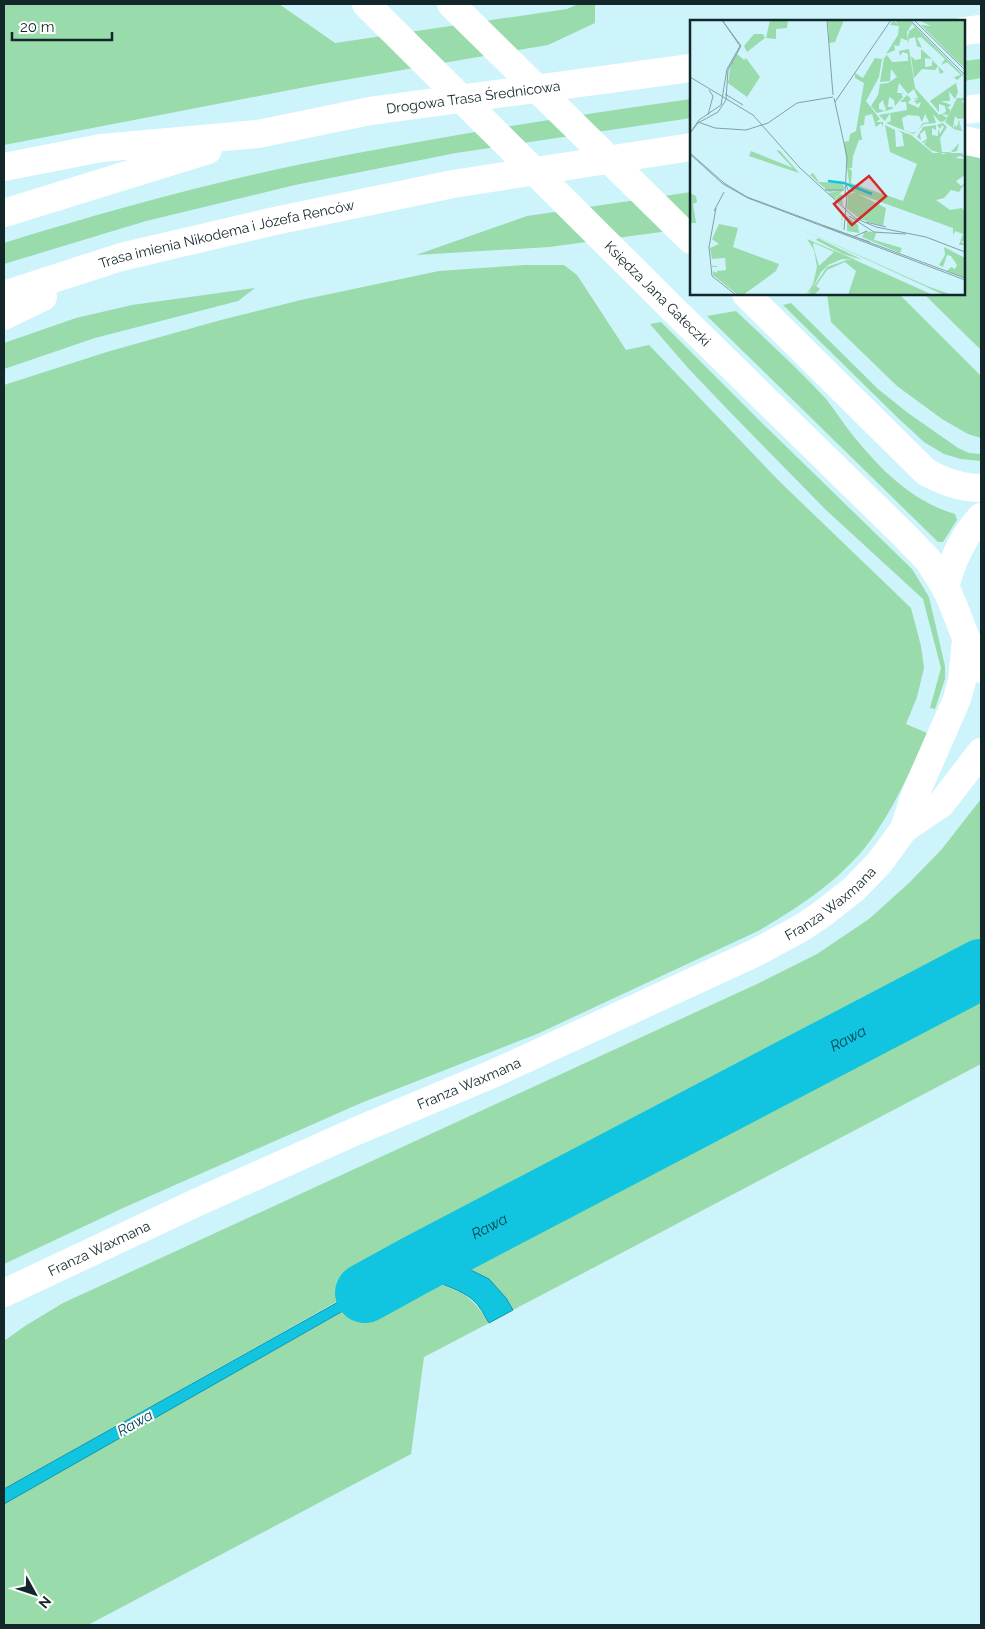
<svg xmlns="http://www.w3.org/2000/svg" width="985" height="1629" viewBox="0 0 985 1629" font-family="Raleway,sans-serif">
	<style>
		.green { fill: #99dbab }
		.water { fill: #11c4df; stroke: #1295a9 }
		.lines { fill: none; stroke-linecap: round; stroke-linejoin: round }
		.river { stroke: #11c4df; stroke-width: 60 }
		.minor { stroke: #fff; stroke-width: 28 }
		.major { stroke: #fff; stroke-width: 28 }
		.labels { text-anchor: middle; stroke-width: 4; stroke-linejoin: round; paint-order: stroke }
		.street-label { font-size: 14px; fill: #13262a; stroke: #fff }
		.water-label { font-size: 15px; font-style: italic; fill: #034954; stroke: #fff }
		.inset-river { fill: none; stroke: #11c4df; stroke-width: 2.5 }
		.inset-road { fill: none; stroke: #83a1a7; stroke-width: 1 }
		.view { fill: #d62828; fill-opacity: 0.15; stroke: #d62828; stroke-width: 2.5 }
		.inset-edge { fill: none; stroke: #13262a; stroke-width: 2.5 }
	</style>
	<rect width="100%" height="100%" fill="#cdf3fb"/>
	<!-- green -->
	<g class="green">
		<path d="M 4,4 L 279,4 L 335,43 L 567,9 L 578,4 L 595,4 L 595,23 L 548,45 L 321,84 L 4,145 Z"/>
		<path d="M 981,59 L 981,78 L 964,81 L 964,61 Z"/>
		<path d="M 691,99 L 691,118 L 456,153 L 295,185 L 146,221 L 4,264 L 4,243 C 104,212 205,184 307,163 C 434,137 563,117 691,99 Z"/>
		<path d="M 981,154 L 981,350 L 924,294 L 964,294 L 964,156 Z"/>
		<path d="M 691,192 L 691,228 L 549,247 L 416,255 L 527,216 Z"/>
		<path d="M 525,265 L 564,265 L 577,275 L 626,350 L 649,345 L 779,481 L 911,608 L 921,646 L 924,668 L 917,697 L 906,724 L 927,733 C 911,770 894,808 870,841 C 841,880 799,907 758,931 L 537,1034 L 361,1103 L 123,1208 L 4,1264 L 4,385 L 110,351 L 221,320 L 301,300 L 439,271 Z"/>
		<path d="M 255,288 L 238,301 L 95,338 L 4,369 L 4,343 L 76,318 L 132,305 Z"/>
		<path d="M 827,294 L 899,294 L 981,376 L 981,438 L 968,434 L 942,419 L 897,386 L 831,322 Z"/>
		<path d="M 791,303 L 878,389 L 908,413 L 958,448 L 969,453 L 981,454 L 981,461 L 961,459 L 944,454 L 924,442 L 898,418 L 783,305 Z"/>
		<path d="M 736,311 C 766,340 798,368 826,399 C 835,410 842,422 851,433 C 879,468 911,501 955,514 L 957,520 L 943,542 L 938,542 L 933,537 L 707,316 Z"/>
		<path d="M 661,322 L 761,422 L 912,569 L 929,597 L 945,666 L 945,679 L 935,709 L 930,708 L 941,668 L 923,599 L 826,510 L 730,412 L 688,368 L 650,324 Z"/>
		<path d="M 981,799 L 981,959 L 836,1040 L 506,1209 L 382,1276 L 4,1489 L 4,1341 L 25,1326 L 63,1303 L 757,984 L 817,954 L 869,919 L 908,884 L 942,849 Z"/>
		<path d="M 981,984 L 981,1064 L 513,1310 C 498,1285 488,1277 462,1265 L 481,1244 L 823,1069 Z"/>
		<path d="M 425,1281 C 459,1289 470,1293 489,1323 L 424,1357 L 411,1454 L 88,1625 L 4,1625 L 4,1504 L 385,1287 L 389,1293 L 416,1283 Z"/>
	</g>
	<!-- water -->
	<path class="water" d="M 431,1250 L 489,1279 L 506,1298 L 513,1310 L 489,1323 C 484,1315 480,1306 473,1300 C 463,1291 440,1282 426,1281 C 415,1280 400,1289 389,1293 L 385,1287 L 4,1504 L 4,1489 Z"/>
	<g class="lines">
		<!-- river -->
		<path class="river" id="s1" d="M 365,1293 L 414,1266 L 981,969"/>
		<!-- minor -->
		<g class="minor">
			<path id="s2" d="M 366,4 L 683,319 L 906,537 L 928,560 L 945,587"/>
			<path d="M 451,4 L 691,240"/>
			<path d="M 746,294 L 926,472 C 944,482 961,488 981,488"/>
			<path d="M 904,829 L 941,804 L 981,752"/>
			<path id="s3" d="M 4,1293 L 200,1201 L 354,1132 L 497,1072 L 757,952 L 803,927 L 822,914 L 854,889 L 880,862 L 904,829 L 915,795 L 957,699 L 962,681 L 966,639"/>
		</g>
		<!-- major -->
		<g class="major">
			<path d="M 964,31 L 981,29"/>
			<path d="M 964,110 L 981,108"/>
			<path d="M 964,140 L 981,144"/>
			<path id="s4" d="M 4,167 L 101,148 L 258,134 L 370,111 L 691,68"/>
			<path d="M 4,213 L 208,150"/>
			<path id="s5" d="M 4,295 L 121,257 L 270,222 L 453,184 L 691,147"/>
			<path d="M 4,316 L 43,297"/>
			<path d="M 981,517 C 962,537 952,561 945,587 C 959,614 965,643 981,669"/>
		</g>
	</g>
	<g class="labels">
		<!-- street labels -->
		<g class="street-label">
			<text dy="5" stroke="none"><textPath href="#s4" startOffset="475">Drogowa Trasa Średnicowa</textPath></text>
			<text dy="5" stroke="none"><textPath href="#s5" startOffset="231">Trasa imienia Nikodema i Józefa Renców</textPath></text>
			<text dy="5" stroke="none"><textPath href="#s2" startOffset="411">Księdza Jana Gałeczki</textPath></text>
			<text dy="5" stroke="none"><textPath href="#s3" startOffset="915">Franza Waxmana</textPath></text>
			<text dy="5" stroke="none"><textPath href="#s3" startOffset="510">Franza Waxmana</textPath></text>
			<text dy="5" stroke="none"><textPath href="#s3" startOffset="105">Franza Waxmana</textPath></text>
		</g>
		<!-- water labels -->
		<g class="water-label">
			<text dy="5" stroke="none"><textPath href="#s1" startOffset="546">Rawa</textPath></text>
			<text dy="5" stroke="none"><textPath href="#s1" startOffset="141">Rawa</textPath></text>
			<text transform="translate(135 1423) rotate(-29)" y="5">Rawa</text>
		</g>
	</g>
	<!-- overview -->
	<g transform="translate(690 20)">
		<rect width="275" height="275" fill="#cdf3fb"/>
		<path d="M 80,0 L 98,0 L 97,8 L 86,9 L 86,19 L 76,18 ZM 138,0 L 154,0 L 145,22 L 139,23 ZM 205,0 L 219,0 L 273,55 L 267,60 L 264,57 L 271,55 L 257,42 L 251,45 L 255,39 L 231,17 L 227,18 L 232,28 L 227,26 L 225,17 L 219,19 L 219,25 L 218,17 L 219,11 L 225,7 L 222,4 L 217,12 L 218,21 L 211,18 L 209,26 L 204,25 L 205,30 L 196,34 L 208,15 L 209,6 L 200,5 L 203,1 L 208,4 ZM 228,0 L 275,0 L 275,48 L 267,41 L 275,49 L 231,5 L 241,6 ZM 64,14 L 73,14 L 75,18 L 57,32 L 54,26 ZM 219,29 L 225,68 L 249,95 L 256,92 L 255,86 L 249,84 L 249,92 L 240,81 L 266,63 L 268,72 L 265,79 L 259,71 L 260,81 L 251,81 L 261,85 L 257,88 L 260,89 L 260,93 L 259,93 L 258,96 L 257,97 L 258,95 L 251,94 L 257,98 L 254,101 L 250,102 L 243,94 L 246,103 L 234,104 L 228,110 L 233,103 L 239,102 L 235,94 L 232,102 L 229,96 L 218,95 L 212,98 L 214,110 L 222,113 L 227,111 L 223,114 L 196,103 L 201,101 L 200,93 L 195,101 L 189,95 L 217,90 L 216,82 L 210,82 L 217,75 L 221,79 L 218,83 L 229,88 L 231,82 L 227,84 L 224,81 L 228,79 L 222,79 L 228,78 L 224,69 L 218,74 L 209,63 L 207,73 L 213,73 L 215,74 L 211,73 L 213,77 L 205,86 L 204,80 L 199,77 L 198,87 L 203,87 L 202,89 L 195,91 L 197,84 L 195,88 L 193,80 L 189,84 L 189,89 L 195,91 L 187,93 L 181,86 L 188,75 L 190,64 L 198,63 L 207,57 L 201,49 L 200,61 L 190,62 L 194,38 L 197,35 L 202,42 L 218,41 L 218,34 L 213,32 L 210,36 L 209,31 ZM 231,29 L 242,39 L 235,38 L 235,47 L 242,46 L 242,40 L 254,52 L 250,54 L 248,46 L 245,50 L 232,49 L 224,58 L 221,36 L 225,40 L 231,39 ZM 47,34 L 54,40 L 56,38 L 70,57 L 57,77 L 38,63 L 41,43 ZM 185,38 L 192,39 L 189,57 L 176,81 L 190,99 L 186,102 L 193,102 L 193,107 L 191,103 L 186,107 L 182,94 L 175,96 L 174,105 L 170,106 L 172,120 L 169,120 L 163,136 L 162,148 L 159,148 L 162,151 L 161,163 L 213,181 L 227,144 L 200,132 L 195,105 L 205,110 L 206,127 L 214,126 L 212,113 L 207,110 L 221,115 L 243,133 L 272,133 L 275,138 L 270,136 L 265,138 L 275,139 L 275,155 L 266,161 L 271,166 L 275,163 L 269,172 L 261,170 L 254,178 L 246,180 L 260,190 L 272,188 L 275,192 L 275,221 L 271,221 L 275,225 L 269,225 L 273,214 L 265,211 L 263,215 L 263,208 L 160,171 L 154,122 L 159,121 L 160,114 L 166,111 L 174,63 L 165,58 L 165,53 L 173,58 ZM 267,78 L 275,78 L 272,82 L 275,84 L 275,98 L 268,99 L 265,96 L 263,108 L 266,105 L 267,110 L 267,105 L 268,104 L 270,110 L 268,101 L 275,99 L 269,101 L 272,111 L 267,110 L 264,109 L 255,102 ZM 253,103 L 257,107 L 250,118 L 252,132 L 261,132 L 269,123 L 267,131 L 253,134 L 241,130 L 234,124 L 237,121 L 233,123 L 232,122 L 237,119 L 235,110 L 230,114 L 231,120 L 227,117 L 233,107 L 246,105 L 246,110 L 242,108 L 242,115 L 248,116 L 248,109 L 250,114 L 254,107 L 252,105 L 250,109 L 247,105 ZM 86,130 L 90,131 L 109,153 L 59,136 L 61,131 L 103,148 ZM 123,153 L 129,162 L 152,163 L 155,168 L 145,179 L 138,173 L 149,171 L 139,172 L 120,155 ZM 164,172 L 196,188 L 193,206 L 170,199 L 146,180 L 146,176 L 152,174 L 153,185 L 157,189 L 158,175 ZM 0,173 L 6,176 L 7,182 L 3,184 L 6,203 L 0,203 ZM 152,192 L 168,205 L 169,213 L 157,211 L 157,197 L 153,194 L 151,208 ZM 29,204 L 48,208 L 43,227 L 89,244 L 86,251 L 53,275 L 48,275 L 23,255 L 23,251 L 27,253 L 27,247 L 22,247 L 22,241 L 22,246 L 27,246 L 27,251 L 36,250 L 35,238 L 22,239 L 20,228 L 29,224 L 22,219 ZM 102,205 L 237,266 L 262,275 L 254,275 ZM 175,211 L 196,214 L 186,213 L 184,220 L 212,228 L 210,233 L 172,217 ZM 128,218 L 142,225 L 173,240 L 153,234 L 126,220 ZM 117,219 L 166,240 L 152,239 L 138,245 L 131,252 L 122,269 L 116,275 L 123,264 L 127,247 L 124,230 ZM 124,223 L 144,232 L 129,246 L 123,225 ZM 254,227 L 275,238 L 275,258 L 257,251 L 261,247 L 265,249 L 267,245 L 261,236 L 257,235 L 253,247 L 249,245 L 255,235 ZM 157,240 L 165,240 L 243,275 L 158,275 L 166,251 L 155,242 L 137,250 L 126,266 L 130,269 L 124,275 L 118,275 L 137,247 Z" fill="#99dbab" fill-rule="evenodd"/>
		<path class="inset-river" d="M 138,161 L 154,163 L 182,174"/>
		<path class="inset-road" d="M 137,0 L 143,75M 220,0 L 275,55M 224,0 L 275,50M 0,57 L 63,95 L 110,148 L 165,198 L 186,207 L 236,217 L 275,232M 35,74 L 53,85M 144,78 L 157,137 L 155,175 L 159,172 L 156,165M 145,82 L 201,0M 18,95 L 23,76 L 19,70M 8,102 L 25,108 L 56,110 L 78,103 L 107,83 L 143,77M 0,113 L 9,100 L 31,85 L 37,49 L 50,26 L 32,0M 0,113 L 8,103 L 28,92 L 36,80 L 38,50 L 51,26 L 32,0M 0,133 L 34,163 L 57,177 L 275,258M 0,134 L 33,164 L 58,178 L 275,260M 135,170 L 154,170M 26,188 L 19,227 L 22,256 L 46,275M 24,191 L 34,172M 159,196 L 184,212M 176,202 L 196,207M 134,206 L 180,222M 154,210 L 157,175M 184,212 L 216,214M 163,217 L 177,211"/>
		<path class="view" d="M 179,156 L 196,176 L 162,205 L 144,184 Z"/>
		<rect width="275" height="275" class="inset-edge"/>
	</g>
	<!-- border -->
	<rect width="985" height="1629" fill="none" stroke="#13262a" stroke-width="10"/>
	<!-- north arrow -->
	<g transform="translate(35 1594) rotate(130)" stroke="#ffffff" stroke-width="4" paint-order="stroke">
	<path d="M0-4L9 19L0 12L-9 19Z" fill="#13262a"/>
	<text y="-8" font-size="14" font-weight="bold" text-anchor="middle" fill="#13262a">N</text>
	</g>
	<!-- scale -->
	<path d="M12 32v8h100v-8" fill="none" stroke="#13262a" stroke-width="2.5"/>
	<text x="20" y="32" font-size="15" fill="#13262a" stroke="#ffffff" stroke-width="4" paint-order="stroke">20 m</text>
</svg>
